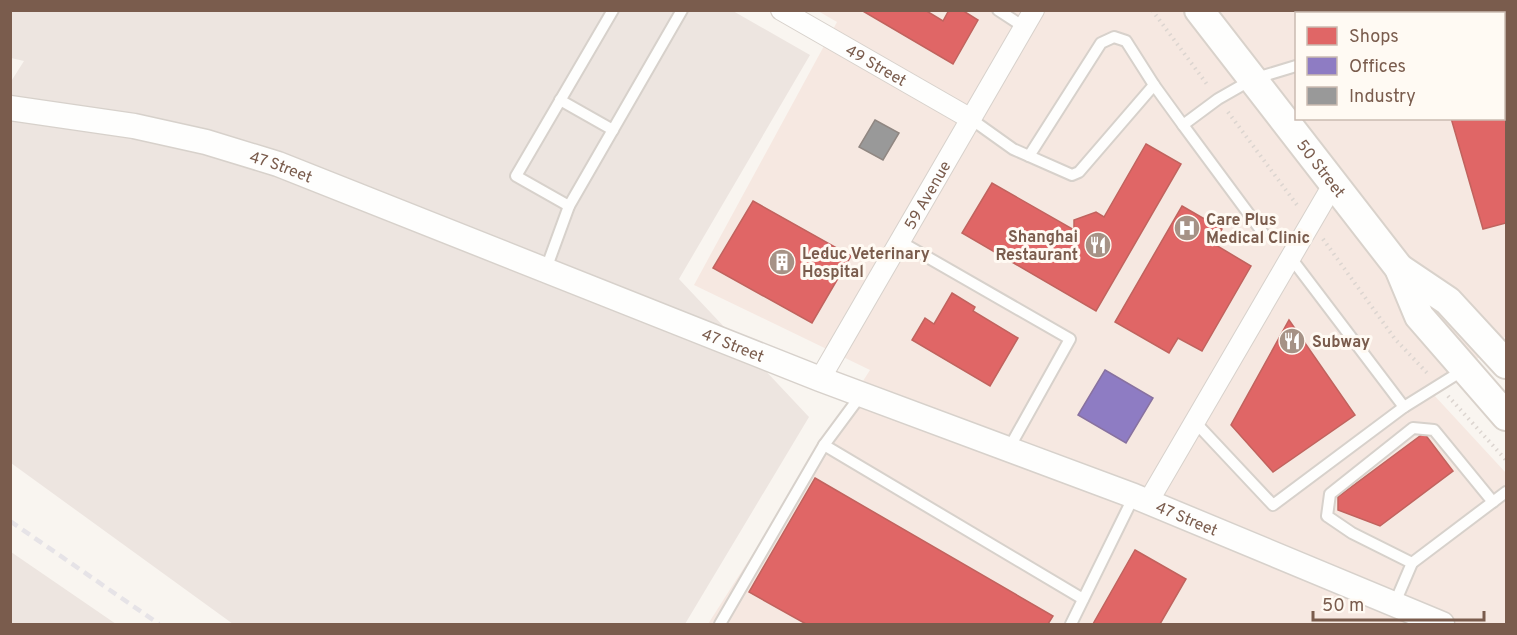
<svg xmlns="http://www.w3.org/2000/svg" width="1517" height="635" viewBox="0 0 1517 635" font-family="Overpass,sans-serif">
	<style>
		.commercial { fill: #f6e8e1; fill-rule: evenodd }
		.industrial { fill: #ede5e0 }
		.shops { fill: #e06666; stroke: #c1635e; stroke-width: 1.5 }
		.offices { fill: #8e7cc3; stroke: #8872a0; stroke-width: 1.5 }
		.industry { fill: #999; stroke: #908782; stroke-width: 1.5 }
		.lines { fill: none; stroke-linecap: round; stroke-linejoin: round }
		.service-casing { stroke: #d7d1cb; stroke-width: 14 }
		.minor-casing { stroke: #d7d1cb; stroke-width: 22 }
		.tertiary-casing { stroke: #d7d1cb; stroke-width: 27 }
		.secondary-casing { stroke: #d9d2cb; stroke-width: 32 }
		.path { stroke: #dcd5d0; stroke-width: 4; stroke-dasharray: 1.5 4.5; stroke-linecap: butt }
		.service { stroke: #fefefd; stroke-width: 10 }
		.minor { stroke: #fefefd; stroke-width: 20 }
		.tertiary { stroke: #fefefd; stroke-width: 24 }
		.secondary { stroke: #fefefd; stroke-width: 28 }
		.rail { stroke: #e6e3e7; stroke-width: 4.5; stroke-dasharray: 9 6; stroke-linecap: butt }
		.labels { text-anchor: middle; stroke-width: 6; stroke-linejoin: round; paint-order: stroke }
		.street-label { font-size: 16px; fill: #7a5c4d; stroke: #fffaf3 }
		.poi-label { font-size: 16px; font-weight: bold; fill: #7a5c4d; stroke: #fffaf3; text-anchor: start }
	</style>
	<rect width="100%" height="100%" fill="#f9f5f0"/>
	<!-- commercial -->
	<path class="commercial" d="M 818,11 L 1506,11 L 1506,336 L 1433,394 L 1506,473 L 1506,624 L 708,624 L 870,370 L 694,285 L 837,22 ZM 1296,14 L 1504,14 L 1504,118 L 1296,118 Z"/>
	<!-- industrial -->
	<g class="industrial">
		<path d="M 11,11 L 733,11 L 810,55 L 679,279 L 809,417 L 685,624 L 233,624 L 11,463 L 10,83 L 24,61 L 11,58 Z"/>
		<path d="M 10,552 L 11,552 L 116,624 L 11,624 Z"/>
	</g>
	<!-- shops -->
	<g class="shops">
		<path d="M 861,10 L 925,10 L 943,21 L 949,10 L 962,10 L 978,20 L 953,64 Z"/>
		<path d="M 1506,33 L 1506,223 L 1483,229 L 1451,118 L 1504,118 L 1504,34 Z"/>
		<path d="M 1146,144 L 1181,164 L 1096,311 L 962,233 L 992,183 L 1074,230 L 1074,220 L 1096,212 L 1104,217 Z"/>
		<path d="M 753,201 L 851,256 L 812,323 L 713,268 Z"/>
		<path d="M 1182,206 L 1222,229 L 1214,244 L 1251,266 L 1202,351 L 1178,338 L 1169,353 L 1115,322 Z"/>
		<path d="M 952,293 L 975,307 L 973,311 L 1018,338 L 990,386 L 912,340 L 925,318 L 934,324 Z"/>
		<path d="M 1289,320 L 1355,415 L 1273,472 L 1231,425 Z"/>
		<path d="M 1424,433 L 1453,471 L 1380,526 L 1338,510 L 1338,497 Z"/>
		<path d="M 815,478 L 1053,616 L 1048,624 L 806,624 L 749,592 Z"/>
		<path d="M 1135,550 L 1186,579 L 1160,624 L 1093,624 Z"/>
	</g>
	<!-- offices -->
	<path class="offices" d="M 1105,370 L 1153,398 L 1126,443 L 1078,415 Z"/>
	<!-- industry -->
	<path class="industry" d="M 875,120 L 899,133 L 883,160 L 859,147 Z"/>
	<g class="lines">
		<defs>
			<g id="service">
				<path d="M 998,10 L 1024,27"/>
				<path d="M 560,100 L 613,130"/>
				<path d="M 971,119 L 1013,149 L 1072,175 L 1079,172 L 1154,85 L 1183,125 L 1218,99 L 1253,79 L 1296,66"/>
				<path d="M 1183,125 L 1263,233"/>
				<path d="M 1029,156 L 1101,43 L 1114,37 L 1126,41 L 1154,85"/>
				<path d="M 569,206 L 516,176 L 613,10"/>
				<path d="M 901,242 L 1070,339 L 1008,450"/>
				<path d="M 1291,258 L 1404,407"/>
				<path d="M 546,269 L 569,206 L 682,10"/>
				<path d="M 861,395 L 824,445 L 1083,599"/>
				<path d="M 1195,422 L 1273,505 L 1404,407 L 1465,369"/>
				<path d="M 1412,563 L 1352,533 L 1327,516 L 1330,494 L 1413,428 L 1434,430 L 1493,502"/>
				<path d="M 1394,605 L 1412,563 L 1506,492"/>
				<path d="M 720,624 L 824,445"/>
				<path d="M 1071,624 L 1134,496"/>
			</g>
			<g id="minor">
				<path id="s1" d="M 781,10 L 971,119"/>
				<path id="s2" d="M 820,379 L 1034,10"/>
				<path d="M 1148,502 L 1334,183"/>
			</g>
			<g id="tertiary">
				<path id="s3" d="M 10,108 L 134,126 L 206,142 L 278,164 L 820,379 L 1134,496 L 1442,624"/>
			</g>
			<g id="secondary">
				<path id="s4" d="M 1199,10 L 1399,268 L 1419,316 L 1506,416"/>
				<path d="M 1399,268 L 1448,301 L 1506,364"/>
			</g>
		</defs>
		<!-- service casing -->
		<use href="#service" class="service-casing"/>
		<!-- minor casing -->
		<use href="#minor" class="minor-casing"/>
		<!-- tertiary casing -->
		<use href="#tertiary" class="tertiary-casing"/>
		<!-- secondary casing -->
		<use href="#secondary" class="secondary-casing"/>
		<!-- path -->
		<g class="path">
			<path d="M 1152,10 L 1209,87"/>
			<path d="M 1228,112 L 1297,205"/>
			<path d="M 1323,239 L 1395,339 L 1429,375"/>
			<path d="M 1448,396 L 1506,460"/>
		</g>
		<!-- service -->
		<use href="#service" class="service"/>
		<!-- minor -->
		<use href="#minor" class="minor"/>
		<!-- tertiary -->
		<use href="#tertiary" class="tertiary"/>
		<!-- secondary -->
		<use href="#secondary" class="secondary"/>
		<!-- rail -->
		<path class="rail" d="M 10,521 L 159,624"/>
	</g>
	<!-- icons -->
	<defs>
		<symbol id="hospital-disc" viewBox="-11 -11 22 22"><circle r="9.5" fill="#a69286" stroke="#fffaf3"/><path d="M-5-5h3v3.5h4V-5h3V5h-3V1.5h-4V5h-3Z" fill="#fff"/></symbol>
		<symbol id="restaurant-disc" viewBox="-11 -11 22 22"><circle r="9.5" fill="#a69286" stroke="#fffaf3"/><path d="M-5-6h1v4h1v-4h1v4h1v-4h1v5L-1.5 .5V6h-2V.5L-5-1ZM5-6V6H3V1.5H1.5Q1.5-4 5-6Z" fill="#fff"/></symbol>
		<symbol id="building-disc" viewBox="-11 -11 22 22"><circle r="9.5" fill="#a69286" stroke="#fffaf3"/><path d="M-4-6H4V6H1V3H-1V6H-4ZM-2.5-4.3h1.7v1.8h-1.7ZM.8-4.3h1.7v1.8H.8ZM-2.5-1h1.7V.8h-1.7ZM.8-1h1.7V.8H.8Z" fill="#fff"/></symbol>
	</defs>
	<g fill-rule="evenodd">
		<use href="#hospital-disc" x="1172" y="213" width="30" height="30"/>
		<use href="#restaurant-disc" x="1083" y="230" width="30" height="30"/>
		<use href="#building-disc" x="767" y="247" width="30" height="30"/>
		<use href="#restaurant-disc" x="1277" y="326" width="30" height="30"/>
	</g>
	<g class="labels">
		<!-- street labels -->
		<g class="street-label">
			<text dy="6" stroke="none"><textPath href="#s1" startOffset="110">49 Street</textPath></text>
			<text dy="6" stroke="none"><textPath href="#s3" startOffset="278">47 Street</textPath></text>
			<text dy="6" stroke="none"><textPath href="#s4" startOffset="200">50 Street</textPath></text>
			<text dy="6" stroke="none"><textPath href="#s2" startOffset="213">59 Avenue</textPath></text>
			<text dy="6" stroke="none"><textPath href="#s3" startOffset="764">47 Street</textPath></text>
			<text dy="6" stroke="none"><textPath href="#s3" startOffset="1250">47 Street</textPath></text>
		</g>
		<!-- poi labels -->
		<g class="poi-label">
			<text x="1206" y="225">Care Plus<tspan x="1206" dy="18">Medical Clinic</tspan></text>
			<text x="1078" y="242" text-anchor="end">Shanghai<tspan x="1078" dy="18">Restaurant</tspan></text>
			<text x="802" y="259">Leduc Veterinary<tspan x="802" dy="18">Hospital</tspan></text>
			<text x="1312" y="347">Subway</text>
		</g>
	</g>
	<!-- border -->
	<rect width="1517" height="635" fill="none" stroke="#7a5c4d" stroke-width="24"/>
	<!-- legend -->
	<rect x="1295" y="12" width="210" height="108" fill="#fffaf3" stroke="#cabbb1" stroke-width="1.5"/>
	<rect x="1307" y="27" width="30" height="18" fill="#e06666" stroke="#cabbb1" stroke-width="1.5"/>
	<text x="1349" y="42" font-size="18" fill="#7a5c4d">Shops</text>
	<rect x="1307" y="57" width="30" height="18" fill="#8e7cc3" stroke="#cabbb1" stroke-width="1.5"/>
	<text x="1349" y="72" font-size="18" fill="#7a5c4d">Offices</text>
	<rect x="1307" y="87" width="30" height="18" fill="#999999" stroke="#cabbb1" stroke-width="1.5"/>
	<text x="1349" y="102" font-size="18" fill="#7a5c4d">Industry</text>
	<!-- scale -->
	<path d="M1313 611v9h171v-9" fill="none" stroke="#7a5c4d" stroke-width="3"/>
	<text x="1322" y="611" font-size="18" fill="#7a5c4d" stroke="#fffaf3" stroke-width="4.5" paint-order="stroke">50 m</text>
</svg>
